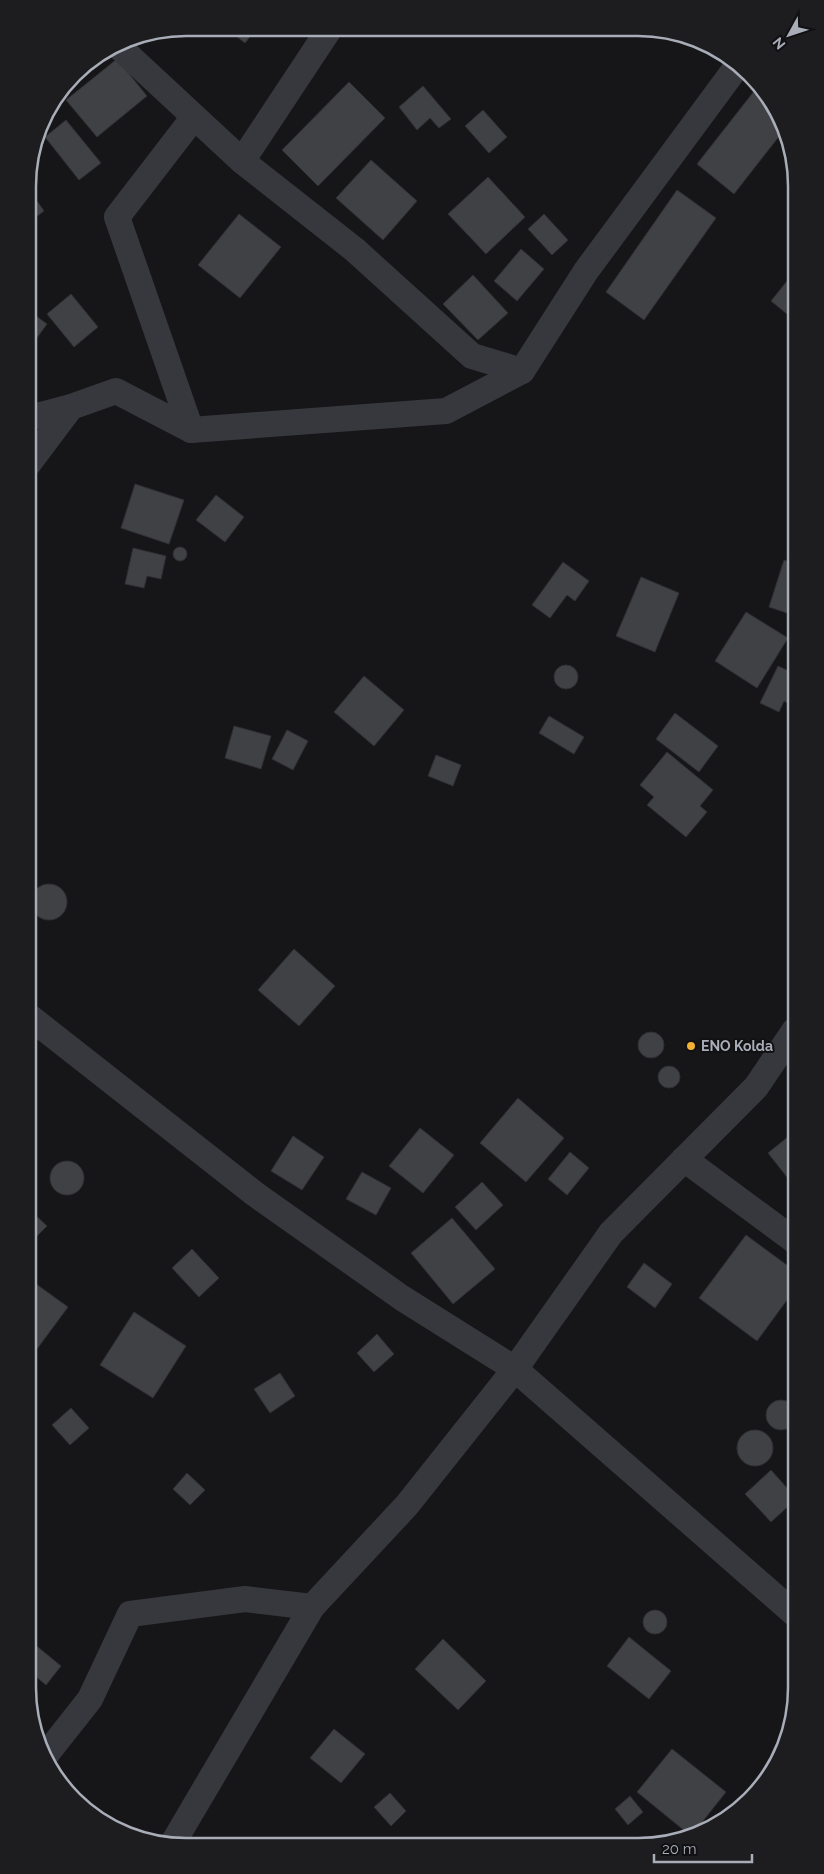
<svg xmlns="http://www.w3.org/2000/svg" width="824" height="1874" viewBox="0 0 824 1874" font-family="Raleway,sans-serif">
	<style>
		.building { fill: #404145; stroke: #303034 }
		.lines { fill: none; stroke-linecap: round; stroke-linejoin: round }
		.street { stroke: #37383d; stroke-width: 26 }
		.poi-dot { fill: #f2b134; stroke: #111113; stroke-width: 2 }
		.labels { text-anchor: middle; stroke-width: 4; stroke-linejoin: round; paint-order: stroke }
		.poi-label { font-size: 14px; font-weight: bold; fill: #a8adb8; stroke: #111113; text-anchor: start }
		.rim { fill: none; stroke: #a8adb8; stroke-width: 2.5 }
	</style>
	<rect width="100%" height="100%" fill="#161618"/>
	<!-- building -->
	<g class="building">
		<path d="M 226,28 L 257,28 L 245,43 Z"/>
		<path d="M 117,59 L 147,96 L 97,137 L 66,100 Z"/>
		<path d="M 349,82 L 385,118 L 318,186 L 282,150 Z"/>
		<path d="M 423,86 L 451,119 L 439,128 L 430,118 L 417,130 L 399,107 Z"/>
		<path d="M 755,90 L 773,104 L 784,130 L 734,194 L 697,164 Z"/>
		<path d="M 483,110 L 507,137 L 489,153 L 465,126 Z"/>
		<path d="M 66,120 L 101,163 L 79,180 L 45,137 Z"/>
		<path d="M 371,160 L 417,201 L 383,240 L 336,198 Z"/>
		<path d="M 488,177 L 525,217 L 486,254 L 448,214 Z"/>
		<path d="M 677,190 L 716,218 L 644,320 L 606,292 Z"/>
		<path d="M 30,191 L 44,211 L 28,223 L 28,193 Z"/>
		<path d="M 239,214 L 281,247 L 240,298 L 198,265 Z"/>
		<path d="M 544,214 L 568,240 L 552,255 L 528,229 Z"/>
		<path d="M 521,249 L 544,269 L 517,301 L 494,281 Z"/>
		<path d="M 473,275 L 508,313 L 478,340 L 443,304 Z"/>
		<path d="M 791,276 L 792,318 L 771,301 Z"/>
		<path d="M 71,294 L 98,327 L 74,347 L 47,314 Z"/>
		<path d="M 28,310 L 47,324 L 28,350 Z"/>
		<path d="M 135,484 L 184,500 L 169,544 L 121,528 Z"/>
		<path d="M 216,495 L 244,517 L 225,542 L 196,520 Z"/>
		<circle cx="180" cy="554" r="7"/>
		<path d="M 133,548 L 166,556 L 161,579 L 147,576 L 144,588 L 125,584 Z"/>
		<path d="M 784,560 L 792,563 L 793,615 L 769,607 Z"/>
		<path d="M 563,562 L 589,581 L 575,601 L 567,595 L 550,618 L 532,605 Z"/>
		<path d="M 641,577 L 679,593 L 655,652 L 616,636 Z"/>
		<path d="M 746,612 L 788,638 L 757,688 L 715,661 Z"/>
		<circle cx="566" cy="677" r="12"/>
		<path d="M 778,666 L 793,673 L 793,706 L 784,701 L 779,712 L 760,703 Z"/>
		<path d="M 364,676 L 404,710 L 374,746 L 334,712 Z"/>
		<path d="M 675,713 L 718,746 L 699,772 L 656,739 Z"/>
		<path d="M 549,716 L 584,737 L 574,754 L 539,733 Z"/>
		<path d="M 234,726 L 271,736 L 261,769 L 225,758 Z"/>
		<path d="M 287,730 L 308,741 L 293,770 L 272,759 Z"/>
		<path d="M 667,752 L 713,790 L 700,806 L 707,812 L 686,837 L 647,805 L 654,797 L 640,785 Z"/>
		<path d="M 436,755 L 461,765 L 453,786 L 428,776 Z"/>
		<circle cx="49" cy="902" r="18"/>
		<path d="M 294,949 L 335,986 L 299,1026 L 258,990 Z"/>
		<circle cx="651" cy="1045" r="13"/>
		<circle cx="669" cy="1077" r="11"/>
		<path d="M 518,1098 L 564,1138 L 526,1182 L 480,1143 Z"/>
		<path d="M 420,1128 L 454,1155 L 423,1193 L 389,1166 Z"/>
		<path d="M 794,1132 L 794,1186 L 768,1153 Z"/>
		<path d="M 293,1136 L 324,1157 L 302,1190 L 271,1171 Z"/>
		<path d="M 570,1152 L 589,1168 L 567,1195 L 548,1179 Z"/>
		<circle cx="67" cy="1178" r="17"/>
		<path d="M 362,1172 L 391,1188 L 376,1215 L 346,1199 Z"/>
		<path d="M 482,1182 L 503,1205 L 476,1230 L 455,1207 Z"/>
		<path d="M 31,1211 L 47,1226 L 31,1242 Z"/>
		<path d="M 452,1218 L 495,1269 L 453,1304 L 411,1253 Z"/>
		<path d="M 746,1235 L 795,1271 L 795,1289 L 757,1341 L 699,1298 Z"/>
		<path d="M 192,1249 L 219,1278 L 199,1297 L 172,1268 Z"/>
		<path d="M 644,1263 L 672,1284 L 655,1308 L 627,1287 Z"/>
		<path d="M 32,1281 L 68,1307 L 37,1349 L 32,1345 Z"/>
		<path d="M 134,1312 L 186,1346 L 153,1398 L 100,1365 Z"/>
		<path d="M 377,1334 L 394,1354 L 374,1372 L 357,1353 Z"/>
		<path d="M 280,1373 L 295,1396 L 270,1413 L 254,1389 Z"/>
		<circle cx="781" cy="1415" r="15"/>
		<path d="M 71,1408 L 89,1428 L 70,1445 L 52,1425 Z"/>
		<circle cx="755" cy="1448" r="18"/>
		<path d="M 771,1470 L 795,1497 L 795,1500 L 771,1522 L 745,1494 Z"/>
		<path d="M 187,1473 L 205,1490 L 190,1505 L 173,1489 Z"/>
		<circle cx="655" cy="1622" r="12"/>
		<path d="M 629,1637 L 671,1671 L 649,1699 L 607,1666 Z"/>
		<path d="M 443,1639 L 486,1681 L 458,1710 L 415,1669 Z"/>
		<path d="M 33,1643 L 61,1666 L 46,1685 L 33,1674 Z"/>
		<path d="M 334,1729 L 365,1754 L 341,1783 L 310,1758 Z"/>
		<path d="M 672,1749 L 726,1792 L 691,1836 L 637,1792 Z"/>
		<path d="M 390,1793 L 406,1811 L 391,1826 L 374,1807 Z"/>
		<path d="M 630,1796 L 643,1812 L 628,1825 L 615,1809 Z"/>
	</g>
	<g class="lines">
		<!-- street -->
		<g class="street">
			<path d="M 117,45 L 242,161 L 355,250 L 472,356 L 522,371"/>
			<path d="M 242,161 L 330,28"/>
			<path d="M 29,418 L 71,407 L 116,391 L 191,430 L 446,411 L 522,371 L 586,271 L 738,65"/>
			<path d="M 191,430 L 117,217 L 194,117"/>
			<path d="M 29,463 L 71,407"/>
			<path d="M 31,1018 L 255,1194 L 402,1298 L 515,1369 L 796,1615"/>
			<path d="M 684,1159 L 795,1241"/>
			<path d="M 45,1756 L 90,1699 L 130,1614 L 245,1599 L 312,1607 L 407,1505 L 515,1369 L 611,1233 L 756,1087 L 794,1031"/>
			<path d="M 173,1843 L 312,1607"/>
		</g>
	</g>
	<!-- markers -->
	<circle class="poi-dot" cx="691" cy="1046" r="5"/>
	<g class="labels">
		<!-- poi labels -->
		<g class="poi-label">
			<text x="701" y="1051">ENO Kolda</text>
		</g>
	</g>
	<!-- crop -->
	<path d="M0 0H824V1874H0ZM186 36H638A150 150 0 0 1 788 186V1688A150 150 0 0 1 638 1838H186A150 150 0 0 1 36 1688V186A150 150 0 0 1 186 36Z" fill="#1d1d20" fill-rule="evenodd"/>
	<path class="rim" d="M186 36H638A150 150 0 0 1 788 186V1688A150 150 0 0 1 638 1838H186A150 150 0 0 1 36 1688V186A150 150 0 0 1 186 36Z"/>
	<!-- north arrow -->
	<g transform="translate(789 35) rotate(230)" stroke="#111113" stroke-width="4" paint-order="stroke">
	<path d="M0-4L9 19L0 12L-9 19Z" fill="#a8adb8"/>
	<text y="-8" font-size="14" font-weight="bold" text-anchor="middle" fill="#a8adb8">N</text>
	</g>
	<!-- scale -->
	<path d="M654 1854v8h98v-8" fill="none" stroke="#a8adb8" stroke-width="2.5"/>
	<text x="662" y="1854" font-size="15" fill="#a8adb8" stroke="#111113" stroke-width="4" paint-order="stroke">20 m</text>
</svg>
